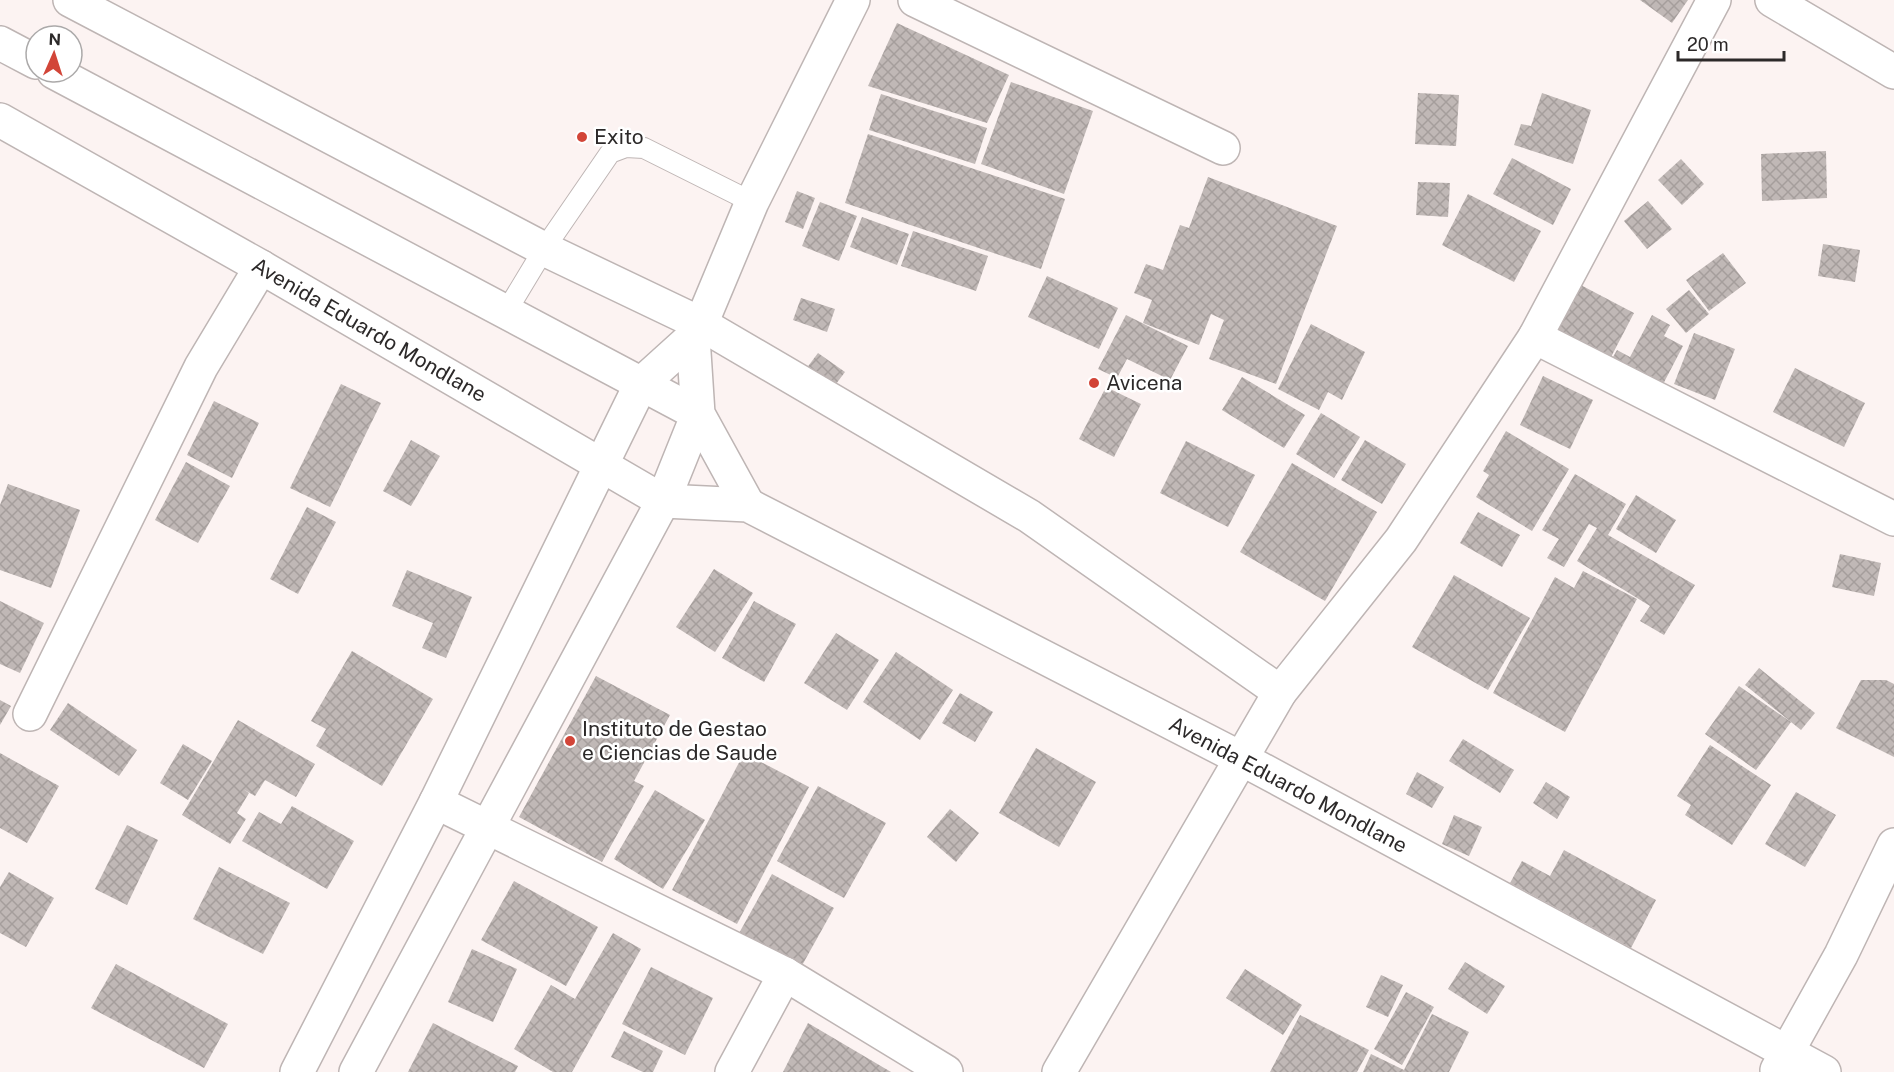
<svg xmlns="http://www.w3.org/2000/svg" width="1894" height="1072" viewBox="0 0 1894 1072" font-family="'Public Sans',sans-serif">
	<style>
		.building { fill: url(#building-cross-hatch) }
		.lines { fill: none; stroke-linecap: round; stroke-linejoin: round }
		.lane-casing { stroke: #beb5b4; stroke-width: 22 }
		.street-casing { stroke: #beb5b4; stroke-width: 36 }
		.secondary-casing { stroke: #beb5b4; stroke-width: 36 }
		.lane { stroke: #fff; stroke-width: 20 }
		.street { stroke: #fff; stroke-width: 33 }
		.secondary { stroke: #fff; stroke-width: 33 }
		.poi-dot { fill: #d24538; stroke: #fff; stroke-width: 2 }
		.labels { text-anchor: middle; stroke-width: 5; stroke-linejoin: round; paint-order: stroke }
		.poi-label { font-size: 21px; fill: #2c2929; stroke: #fff; text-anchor: start }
		.street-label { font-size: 21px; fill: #2c2929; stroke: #fff }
	</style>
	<defs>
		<pattern id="building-cross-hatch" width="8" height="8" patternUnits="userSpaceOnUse" patternTransform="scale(1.5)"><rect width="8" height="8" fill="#c0b8b6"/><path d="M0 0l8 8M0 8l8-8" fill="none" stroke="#a59e9c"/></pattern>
	</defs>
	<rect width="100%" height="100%" fill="#fcf3f2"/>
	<!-- building -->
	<g class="building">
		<path d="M 1640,0 L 1688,0 L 1672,23 Z"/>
		<path d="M 897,23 L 1009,75 L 987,123 L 868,86 Z"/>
		<path d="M 1011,82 L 1093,111 L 1064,194 L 981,164 Z"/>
		<path d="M 1418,93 L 1459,95 L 1456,146 L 1415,144 Z"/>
		<path d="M 1542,93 L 1591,110 L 1573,164 L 1514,145 L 1521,124 L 1531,126 Z"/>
		<path d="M 881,94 L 987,128 L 975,164 L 869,130 Z"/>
		<path d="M 868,134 L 1065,199 L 1041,269 L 845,203 Z"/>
		<path d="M 1826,151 L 1827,198 L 1762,201 L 1761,154 Z"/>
		<path d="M 1512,158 L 1571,189 L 1553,225 L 1493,194 Z"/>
		<path d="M 1681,159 L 1704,184 L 1682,205 L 1658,180 Z"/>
		<path d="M 1208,177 L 1337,226 L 1276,384 L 1209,359 L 1224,320 L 1211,314 L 1199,345 L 1143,323 L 1152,300 L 1134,293 L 1146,264 L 1163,270 L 1180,225 L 1189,228 Z"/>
		<path d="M 1418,182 L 1450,183 L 1448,217 L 1416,215 Z"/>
		<path d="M 797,191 L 815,198 L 803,229 L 785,222 Z"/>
		<path d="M 1468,194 L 1541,231 L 1514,282 L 1442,245 Z"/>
		<path d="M 1648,201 L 1672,229 L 1647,249 L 1624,221 Z"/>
		<path d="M 820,202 L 857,216 L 839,261 L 802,246 Z"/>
		<path d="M 862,217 L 909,234 L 897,265 L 850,247 Z"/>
		<path d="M 913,231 L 988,256 L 976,291 L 901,266 Z"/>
		<path d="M 1823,244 L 1860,250 L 1855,282 L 1818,276 Z"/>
		<path d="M 1723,253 L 1746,283 L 1709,311 L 1686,280 Z"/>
		<path d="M 1047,276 L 1118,308 L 1099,349 L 1028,317 Z"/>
		<path d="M 1575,282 L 1634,313 L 1611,357 L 1597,349 L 1590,361 L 1546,338 Z"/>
		<path d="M 1689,290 L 1709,314 L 1686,333 L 1666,309 Z"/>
		<path d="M 801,298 L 835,309 L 827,332 L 793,320 Z"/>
		<path d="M 1126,315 L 1188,346 L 1170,380 L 1127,359 L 1117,378 L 1098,369 Z"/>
		<path d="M 1652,315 L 1670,325 L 1664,336 L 1683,346 L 1660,390 L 1609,364 L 1617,350 L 1630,357 Z"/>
		<path d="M 1311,324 L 1365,352 L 1342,400 L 1328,392 L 1319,410 L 1278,389 Z"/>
		<path d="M 1694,333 L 1735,349 L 1715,400 L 1674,384 Z"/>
		<path d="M 818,353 L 845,372 L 830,392 L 803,373 Z"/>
		<path d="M 1795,368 L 1865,403 L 1844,447 L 1773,412 Z"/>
		<path d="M 1543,376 L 1593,400 L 1570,449 L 1520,425 Z"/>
		<path d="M 1242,377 L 1305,415 L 1284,448 L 1222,410 Z"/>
		<path d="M 341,384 L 381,403 L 330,507 L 290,488 Z"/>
		<path d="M 1106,387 L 1141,404 L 1114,457 L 1079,439 Z"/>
		<path d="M 214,401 L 259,423 L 232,478 L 187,455 Z"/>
		<path d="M 1321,413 L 1360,437 L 1334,478 L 1296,454 Z"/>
		<path d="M 1506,431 L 1569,469 L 1532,531 L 1476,497 L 1489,475 L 1483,471 Z"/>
		<path d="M 411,440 L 440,456 L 411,506 L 383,491 Z"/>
		<path d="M 1365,440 L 1406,464 L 1382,504 L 1341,480 Z"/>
		<path d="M 1186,441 L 1255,475 L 1228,527 L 1160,493 Z"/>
		<path d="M 186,462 L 230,486 L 198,543 L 155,520 Z"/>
		<path d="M 1292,463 L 1377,512 L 1325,601 L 1240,552 Z"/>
		<path d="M 1575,474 L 1626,504 L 1608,535 L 1695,585 L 1664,635 L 1640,621 L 1650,606 L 1577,561 L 1597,528 L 1589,524 L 1564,567 L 1547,558 L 1559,539 L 1542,530 Z"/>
		<path d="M 8,484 L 80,510 L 51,588 L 0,570 L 0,505 Z"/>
		<path d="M 1636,495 L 1676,520 L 1656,553 L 1616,529 Z"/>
		<path d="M 307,507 L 336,522 L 298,594 L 270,579 Z"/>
		<path d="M 1478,512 L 1520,535 L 1502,567 L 1460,543 Z"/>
		<path d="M 1840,554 L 1881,563 L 1874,596 L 1832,587 Z"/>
		<path d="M 714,569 L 753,593 L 715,652 L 676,627 Z"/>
		<path d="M 407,570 L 472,597 L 446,658 L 422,648 L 433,623 L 392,606 Z"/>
		<path d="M 1583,571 L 1637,599 L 1565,732 L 1493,693 L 1555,577 L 1574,588 Z"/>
		<path d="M 1454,575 L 1530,618 L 1488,690 L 1412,647 Z"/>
		<path d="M 0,601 L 44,623 L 20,673 L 0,664 Z"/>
		<path d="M 754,601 L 796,624 L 764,682 L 722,658 Z"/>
		<path d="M 836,633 L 879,660 L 847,710 L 804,683 Z"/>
		<path d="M 352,651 L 433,699 L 382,786 L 316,746 L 326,729 L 311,721 Z"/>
		<path d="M 896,652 L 953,690 L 920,740 L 863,702 Z"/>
		<path d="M 1759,668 L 1815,713 L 1801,730 L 1745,685 Z"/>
		<path d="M 596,676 L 670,715 L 634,781 L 644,786 L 602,862 L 519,817 Z"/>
		<path d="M 1861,680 L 1886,680 L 1894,684 L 1894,757 L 1836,728 Z"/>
		<path d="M 1739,686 L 1791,722 L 1756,770 L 1705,734 Z"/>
		<path d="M 960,693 L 993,712 L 975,742 L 942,723 Z"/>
		<path d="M 0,700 L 11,706 L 0,725 Z"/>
		<path d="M 68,703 L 137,750 L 119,776 L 50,730 Z"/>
		<path d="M 238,720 L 315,764 L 296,797 L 265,780 L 255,796 L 243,789 L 249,793 L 237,813 L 246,819 L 230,844 L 182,815 Z"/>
		<path d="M 1463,739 L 1514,770 L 1500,793 L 1449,761 Z"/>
		<path d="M 183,744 L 212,761 L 188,800 L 160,783 Z"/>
		<path d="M 1710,745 L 1771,785 L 1732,845 L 1685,815 L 1691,805 L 1677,796 Z"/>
		<path d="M 1036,748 L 1096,782 L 1059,847 L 999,813 Z"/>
		<path d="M 0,753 L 59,786 L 27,843 L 0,828 Z"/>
		<path d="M 744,753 L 809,787 L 737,924 L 672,890 Z"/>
		<path d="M 1417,772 L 1444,787 L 1432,808 L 1406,794 Z"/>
		<path d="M 1546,782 L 1570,797 L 1557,819 L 1533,803 Z"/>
		<path d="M 818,786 L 886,823 L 844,898 L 777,861 Z"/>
		<path d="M 655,790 L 705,820 L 663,889 L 614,859 Z"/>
		<path d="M 1796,792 L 1836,815 L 1805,867 L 1765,844 Z"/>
		<path d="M 292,806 L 354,841 L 327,889 L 242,841 L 259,812 L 281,824 Z"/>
		<path d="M 950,809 L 979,833 L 956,862 L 927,837 Z"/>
		<path d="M 1454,815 L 1482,827 L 1469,856 L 1442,844 Z"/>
		<path d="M 127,825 L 158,840 L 127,905 L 95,889 Z"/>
		<path d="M 1564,850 L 1656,900 L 1631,948 L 1510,883 L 1522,861 L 1550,876 Z"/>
		<path d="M 219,867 L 290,903 L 263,954 L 193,919 Z"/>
		<path d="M 9,872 L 54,898 L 26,947 L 0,933 L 0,887 Z"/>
		<path d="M 772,874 L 834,908 L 800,969 L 738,935 Z"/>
		<path d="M 514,881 L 598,927 L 566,986 L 481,940 Z"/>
		<path d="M 613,933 L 641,949 L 572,1072 L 553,1072 L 514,1049 L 551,985 L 575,999 Z"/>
		<path d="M 472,949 L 517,969 L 493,1022 L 448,1002 Z"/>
		<path d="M 1465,962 L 1505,986 L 1487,1014 L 1448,989 Z"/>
		<path d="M 116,964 L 228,1024 L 204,1068 L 91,1008 Z"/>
		<path d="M 651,967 L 713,998 L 685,1055 L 622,1024 Z"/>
		<path d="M 1245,969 L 1302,1005 L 1283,1035 L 1226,998 Z"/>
		<path d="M 1381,975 L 1403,985 L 1388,1017 L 1366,1007 Z"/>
		<path d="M 1406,992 L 1434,1007 L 1402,1065 L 1374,1049 Z"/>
		<path d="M 1432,1014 L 1469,1032 L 1449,1072 L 1363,1072 L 1371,1054 L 1404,1070 Z"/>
		<path d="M 1300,1015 L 1369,1050 L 1357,1072 L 1270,1072 Z"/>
		<path d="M 433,1023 L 518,1066 L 515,1072 L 408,1072 Z"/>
		<path d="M 808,1023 L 891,1072 L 783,1072 Z"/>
		<path d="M 624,1031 L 663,1051 L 653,1072 L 643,1072 L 611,1057 Z"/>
	</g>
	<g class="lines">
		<defs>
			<path id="lane" d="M 506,312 L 544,249 L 610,153 L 626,147 L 644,148 L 752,202"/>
			<g id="street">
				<path d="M 70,0 L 544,249 L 701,324 L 1029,516 L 1280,692"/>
				<path d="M 915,0 L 1223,148"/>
				<path d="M 1772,0 L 1894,72"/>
				<path d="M 693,337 L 698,414 L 748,505"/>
				<path d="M 1535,337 L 1894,519"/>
				<path d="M 641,384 L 693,337 L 701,324 L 752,202 L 853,0"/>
				<path d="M 663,501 L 748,505 L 1242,759 L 1824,1072"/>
				<path d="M 30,714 L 201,367 L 261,267"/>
				<path d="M 436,802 L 785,974 L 946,1072"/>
				<path d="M 1777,1070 L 1841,955 L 1894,845"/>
				<path d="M 732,1072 L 785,974"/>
				<path d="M 1059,1072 L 1280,692 L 1401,540 L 1535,337 L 1714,0"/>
			</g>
			<g id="secondary">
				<path d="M 0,43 L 36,62"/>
				<path d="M 54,72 L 698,414 L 663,501 L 356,1072"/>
				<path d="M 0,120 L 261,267 L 663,501"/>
				<path d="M 297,1072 L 436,802 L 641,384"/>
			</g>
		</defs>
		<!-- lane casing -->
		<use href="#lane" class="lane-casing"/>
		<!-- street casing -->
		<use href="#street" class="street-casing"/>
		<!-- secondary casing -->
		<use href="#secondary" class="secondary-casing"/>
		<!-- lane -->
		<use href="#lane" class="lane"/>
		<!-- street -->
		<use href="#street" class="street"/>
		<!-- secondary -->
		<use href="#secondary" class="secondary"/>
	</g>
	<!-- markers -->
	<g class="poi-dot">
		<circle cx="582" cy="137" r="6"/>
		<circle cx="1094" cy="383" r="6"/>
		<circle cx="570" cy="741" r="6"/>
	</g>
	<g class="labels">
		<!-- poi labels -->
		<g class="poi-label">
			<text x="594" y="144">Exito</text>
			<text x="1106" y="390">Avicena</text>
			<text x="582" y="736">Instituto de Gestao<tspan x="582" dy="24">e Ciencias de Saude</tspan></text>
		</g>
		<!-- street labels -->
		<g class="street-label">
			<text transform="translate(369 330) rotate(30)" y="7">Avenida Eduardo Mondlane</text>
			<text transform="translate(1288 785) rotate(28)" y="7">Avenida Eduardo Mondlane</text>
		</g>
	</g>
	<!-- north arrow -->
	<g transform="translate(54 54) rotate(3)"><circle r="28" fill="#ffffff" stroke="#aba9a9" stroke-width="1.5"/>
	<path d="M0-4.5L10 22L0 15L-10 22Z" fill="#d24538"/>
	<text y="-9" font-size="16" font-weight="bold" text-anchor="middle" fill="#2c2929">N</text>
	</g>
	<!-- scale -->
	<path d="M1678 51v9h106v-9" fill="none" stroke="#2c2929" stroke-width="3"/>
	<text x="1687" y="51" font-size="18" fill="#2c2929" stroke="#ffffff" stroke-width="4.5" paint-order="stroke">20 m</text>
</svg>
